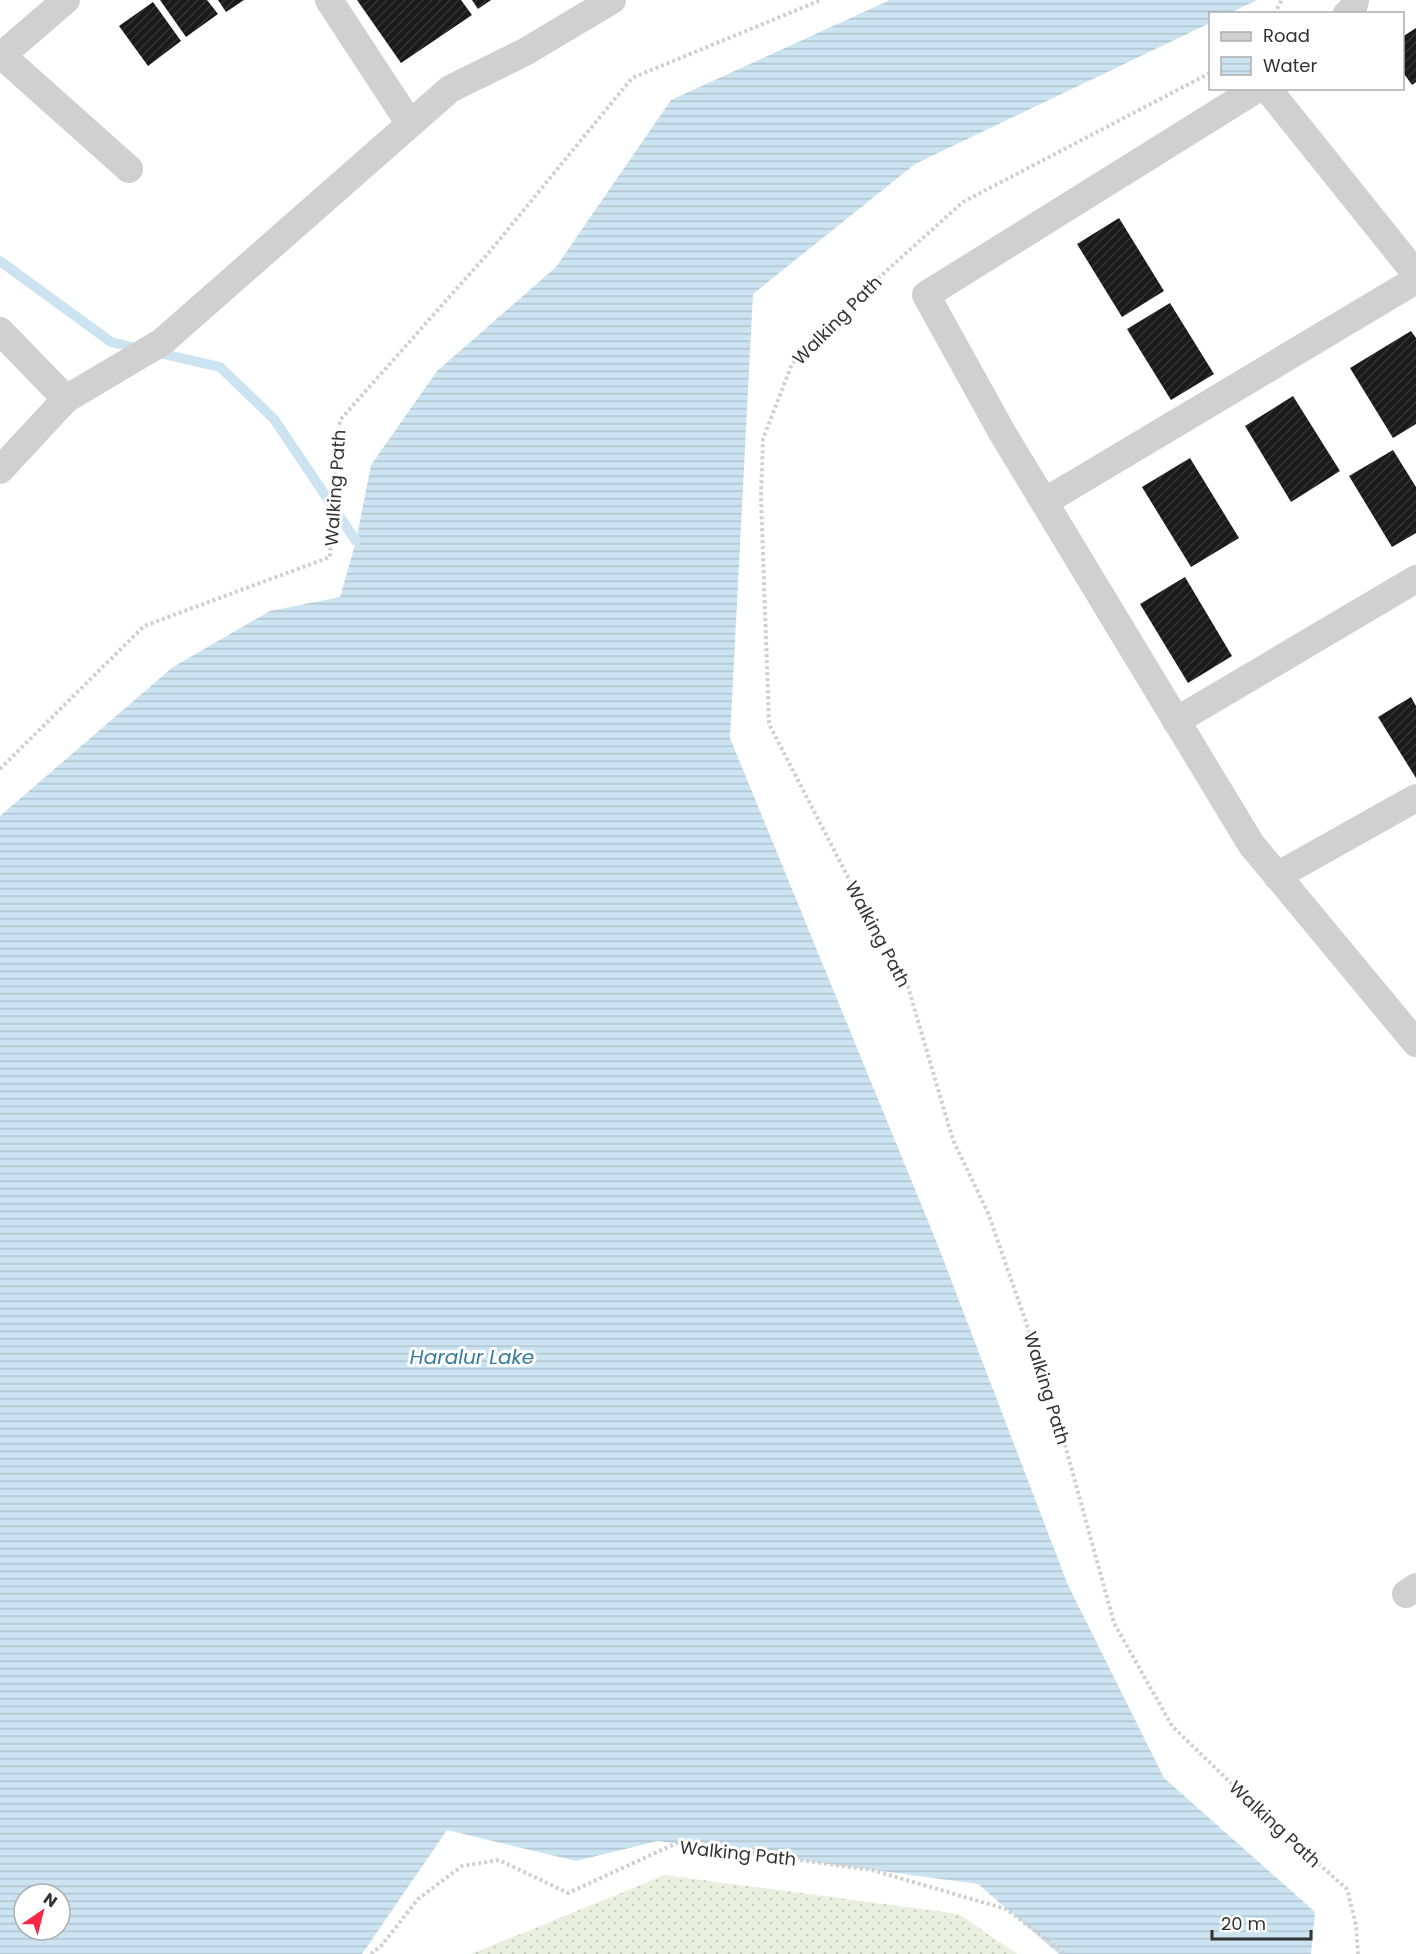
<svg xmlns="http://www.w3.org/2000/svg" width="1416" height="1954" font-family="Poppins,sans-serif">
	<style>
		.grass { fill: url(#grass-dots) }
		.water { fill: url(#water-rules); fill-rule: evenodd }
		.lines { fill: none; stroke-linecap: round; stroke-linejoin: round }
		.stream { stroke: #cce4f1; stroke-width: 10 }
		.building { fill: url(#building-hatch) }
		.path { stroke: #d0d0d0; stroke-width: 4; stroke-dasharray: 3 3; stroke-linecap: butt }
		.street { stroke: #d0d0d0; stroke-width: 28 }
		.labels { text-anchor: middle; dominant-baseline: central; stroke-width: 6; stroke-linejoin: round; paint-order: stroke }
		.street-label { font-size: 18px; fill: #333; stroke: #fff }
		.water-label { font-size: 20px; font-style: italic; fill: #377c9e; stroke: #fff }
	</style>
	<defs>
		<pattern id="grass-dots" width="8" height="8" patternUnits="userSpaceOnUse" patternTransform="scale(1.5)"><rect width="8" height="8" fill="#eaf0e0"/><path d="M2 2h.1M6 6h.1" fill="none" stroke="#c9cec1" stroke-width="1.8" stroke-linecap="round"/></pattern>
		<pattern id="water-rules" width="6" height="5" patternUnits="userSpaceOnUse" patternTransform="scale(1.5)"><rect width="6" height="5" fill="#cce4f1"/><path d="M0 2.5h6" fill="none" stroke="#b0c4cf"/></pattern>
		<pattern id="building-hatch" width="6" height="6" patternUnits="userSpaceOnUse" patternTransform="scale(1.5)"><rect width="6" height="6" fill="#1a1a1a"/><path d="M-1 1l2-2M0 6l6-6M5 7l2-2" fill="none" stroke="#333"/></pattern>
	</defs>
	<rect width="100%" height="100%" fill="#fff"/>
	<polygon class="grass" points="665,1875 959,1914 1017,1954 471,1954"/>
	<path class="water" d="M890,0H1257L1230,13L1210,14V23L915,164L753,294L730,738L937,1243L1068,1585L1164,1778L1315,1912L1311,1954H1059L978,1884L658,1841L576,1861L447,1830L362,1954H0V816L173,667L270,611L340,597L356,541L371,465L437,371L556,267L671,100ZM24,1894H60V1930H24Z"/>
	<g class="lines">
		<g class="stream">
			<polyline points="0,261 111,342 140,349"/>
			<polyline points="155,352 220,367 274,419 356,541"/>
		</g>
	</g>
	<g class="building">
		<polygon points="160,0 207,0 218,14 186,37"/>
		<polygon points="218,0 244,0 226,12"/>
		<polygon points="357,0 461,0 472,15 401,63"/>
		<polygon points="472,0 491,0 478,9"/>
		<polygon points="153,2 181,41 148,66 119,26"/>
		<polygon points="1416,28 1416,82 1412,85 1402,71 1402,37"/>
		<polygon points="1119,218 1164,291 1122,317 1077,244"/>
		<polygon points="1170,303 1214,374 1171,400 1127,329"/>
		<polygon points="1411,331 1416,338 1416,424 1393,438 1350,368"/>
		<polygon points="1293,396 1340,471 1291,502 1245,426"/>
		<polygon points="1393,450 1416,487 1416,533 1392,547 1349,476"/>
		<polygon points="1190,458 1239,538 1191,567 1142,487"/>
		<polygon points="1185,577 1232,656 1188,683 1140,604"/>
		<polygon points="1411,697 1416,706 1416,778 1378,717"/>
	</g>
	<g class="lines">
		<g class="path">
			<polyline points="1274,14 1282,0"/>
			<polyline points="1210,73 963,202 855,299 792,364 763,439 761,497 769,724 867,914 908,987 953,1140 988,1213 1051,1394 1114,1623 1172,1726 1267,1818 1347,1889 1356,1925 1358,1954"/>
			<polyline points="0,769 144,626 330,557 334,476 340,420 491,250 632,78 821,0"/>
			<polyline points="371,1954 382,1945 418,1899 462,1866 499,1860 568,1893 677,1843 872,1870 1006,1909 1066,1954"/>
		</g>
		<g class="street">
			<polyline points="329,0 410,124"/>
			<polyline points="1347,14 1353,8 1355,0"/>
			<polyline points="0,54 129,169"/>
			<polyline points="1,56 66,0"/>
			<polyline points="1258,88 926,295 1003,434 1251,844 1416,1043"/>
			<polyline points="1267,88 1416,274"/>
			<polyline points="0,331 66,399"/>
			<polyline points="0,470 66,399 162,342 450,89 525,52 612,0"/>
			<polyline points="1044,502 1416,280"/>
			<polyline points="1176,721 1416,579"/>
			<polyline points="1277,876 1416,798"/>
			<polyline points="1406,1594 1416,1587"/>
		</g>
	</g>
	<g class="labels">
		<g class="street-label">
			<text transform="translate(837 320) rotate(-45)">Walking Path</text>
			<text transform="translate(335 488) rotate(-86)">Walking Path</text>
			<text transform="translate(878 934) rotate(62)">Walking Path</text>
			<text transform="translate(1047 1388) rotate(73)">Walking Path</text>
			<text transform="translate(1275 1824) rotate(43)">Walking Path</text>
			<text transform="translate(738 1853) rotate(6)">Walking Path</text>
		</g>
		<g class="water-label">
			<text x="472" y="1357">Haralur Lake</text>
		</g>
	</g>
	<rect x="1209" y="12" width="195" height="78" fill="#ffffff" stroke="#adadad" stroke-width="1.5"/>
	<rect x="1221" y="32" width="30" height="9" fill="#d0d0d0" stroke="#adadad" stroke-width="1.5"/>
	<text x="1263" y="42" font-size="18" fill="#333333">Road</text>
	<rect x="1221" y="57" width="30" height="18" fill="url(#water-rules)" stroke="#adadad" stroke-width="1.5"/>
	<text x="1263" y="72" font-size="18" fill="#333333">Water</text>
	<g transform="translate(42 1912) rotate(35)"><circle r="28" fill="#ffffff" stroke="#adadad" stroke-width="1.5"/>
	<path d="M0-4.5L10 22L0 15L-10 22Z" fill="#f52944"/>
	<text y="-9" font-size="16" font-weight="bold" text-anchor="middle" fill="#333333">N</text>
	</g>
	<path d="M1212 1930v9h99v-9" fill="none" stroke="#333333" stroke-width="3"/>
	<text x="1221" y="1930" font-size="18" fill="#333333" stroke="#ffffff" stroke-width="4.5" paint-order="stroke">20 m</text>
</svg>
